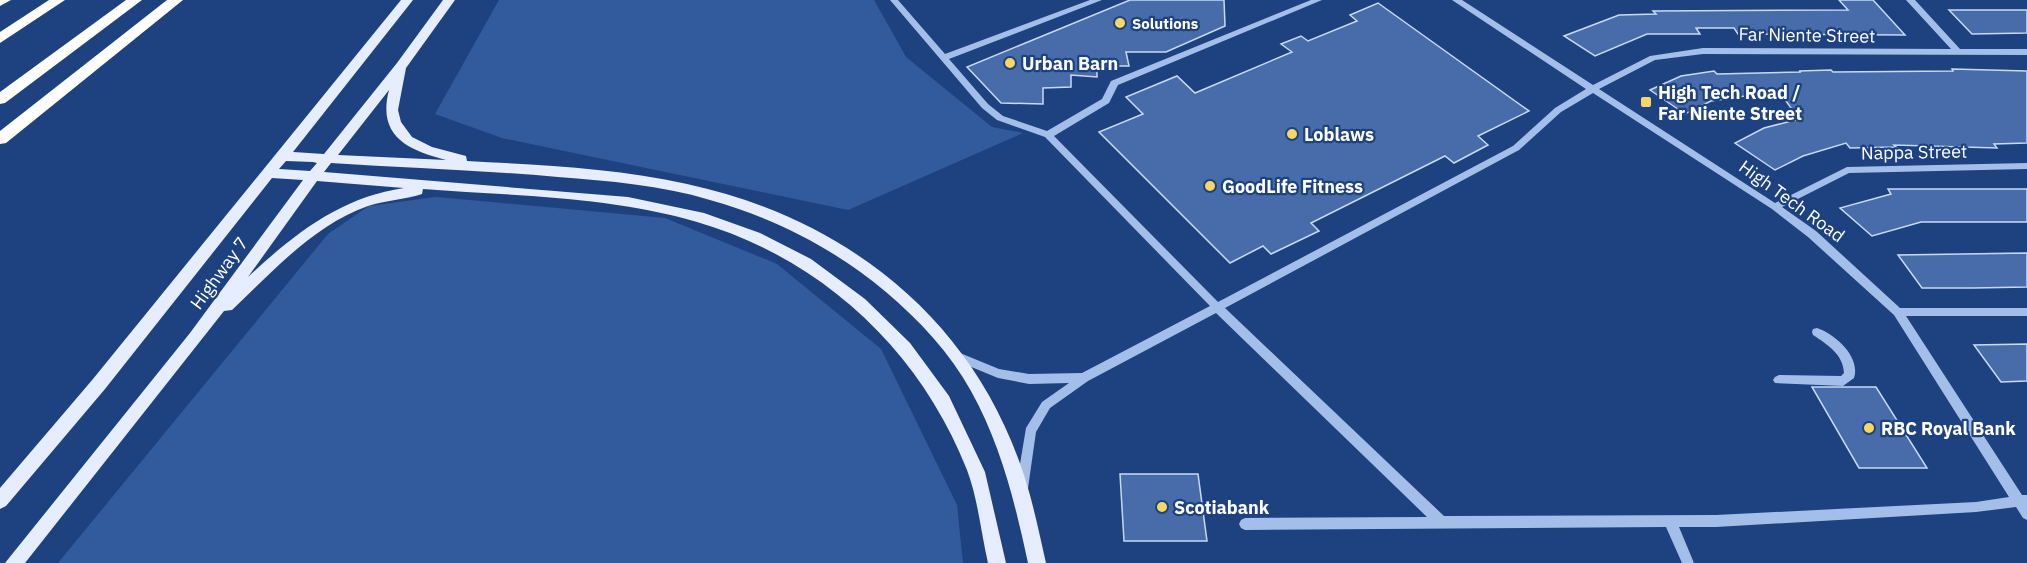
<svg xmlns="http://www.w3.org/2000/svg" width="2027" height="563" font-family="'IBM Plex Sans',sans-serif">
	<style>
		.green { fill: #325b9e }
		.building { fill: #476ca9; stroke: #c7d9f6; stroke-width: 1.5 }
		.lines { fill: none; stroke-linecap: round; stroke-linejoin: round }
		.minor { fill: #a3bee8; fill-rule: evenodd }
		.major { fill: #e5edfe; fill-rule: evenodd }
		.highway { fill: #fff; fill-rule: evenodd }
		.poi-dot { fill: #f7d662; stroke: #1e4280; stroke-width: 2 }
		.labels { text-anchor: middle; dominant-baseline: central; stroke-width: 4.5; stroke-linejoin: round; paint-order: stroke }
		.far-poi-label { font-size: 15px; font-weight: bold; fill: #fff; stroke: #1e4280; text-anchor: start }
		.street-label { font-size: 18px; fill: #fff; stroke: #1e4280 }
		.poi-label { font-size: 18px; font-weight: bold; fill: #fff; stroke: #1e4280; text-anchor: start }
	</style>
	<rect width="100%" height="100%" fill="#1e4280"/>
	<g class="green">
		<polygon points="499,0 874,0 906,57 992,127 1023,133 848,210 502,138 435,114"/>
		<polygon points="436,197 665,218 777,264 881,349 957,505 963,563 58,563 328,234 369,206"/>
	</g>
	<g class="building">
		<polygon points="1130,0 1224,0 1225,26 1166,52 1126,52 1129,66 1097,66 1097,77 1071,75 1071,87 1043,88 1043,104 1001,103 967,67"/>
		<polygon points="1839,0 1873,0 1905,35 1738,34 1734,28 1696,28 1700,34 1647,34 1595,56 1564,36 1619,15 1656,14 1653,11 1848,10"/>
		<polygon points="1378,3 1529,111 1478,136 1488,145 1454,163 1445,156 1311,223 1319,231 1271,254 1263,246 1230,263 1099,132 1143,114 1126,97 1177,76 1195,93 1292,52 1281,44 1301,36 1308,41 1357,21 1350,15"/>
		<polygon points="1949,10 2027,10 2027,33 1972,34"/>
		<polygon points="1952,69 2027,71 2027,143 1994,144 1997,148 1894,145 1896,147 1850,148 1846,143 1803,156 1775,170 1735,143 1764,128 1799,119 1781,94 1752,95 1711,101 1685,114 1650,90 1681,76 1714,71 1717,74 1801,72 1799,71 1831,70 1833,72 1953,71"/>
		<polygon points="1888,189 2027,189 2027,222 1921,222 1872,236 1840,208 1891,194"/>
		<polygon points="2027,253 2027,287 1973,288 1922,288 1898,255"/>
		<polygon points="2027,344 2027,381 2001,382 1974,345"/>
		<polygon points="1812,387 1876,387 1927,468 1859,468"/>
		<polygon points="1120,474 1198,474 1207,541 1124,541"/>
	</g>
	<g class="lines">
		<g class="minor">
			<path d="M890,0H898L945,54L1090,0H1102L949,59L988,104L1003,116L1047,131L1102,99L1111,81L1311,0H1322L1118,85L1109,103L1054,136L1218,302L1513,146L1555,108L1586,89L1452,0H1462L1593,85L1650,56L1703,48L1951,49L1906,0H1915L1960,49H2027V55L1703,54L1655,60L1599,89L1775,203L1847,167L2027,163V169L1849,173L1782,207L1816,231L1900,308H2027V316H1906L2022,495H2027V520L2023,518L2016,507L1976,512L1716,527H1679L1694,563H1682L1666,527L1245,530L1241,528L1239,524L1241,520L1245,518L1427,517L1216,313L1088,381L1050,408L1036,432L1028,488L1026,492L1022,493L1018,492L1016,488L1026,428L1042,402L1069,383L1029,384L998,378L952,359L950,356L952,353H960L999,369L1029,374L1082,373L1210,306L1045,137L997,120L982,108ZM1593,93L1772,209L1808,237L1894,315L2009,497L1976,502L1716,515L1444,516L1225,308L1519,150L1561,112Z"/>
			<path d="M1817,328C1835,334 1861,357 1854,378L1843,386L1775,383L1773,380L1775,377L1779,375L1841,376L1844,373C1843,354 1828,345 1813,335L1812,332L1813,329Z"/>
		</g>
		<path class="major" d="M401,0H413L293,152L324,154L397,63L443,0H455L406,68L398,110L401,122L412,137L432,147L466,156L467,161C540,165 615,168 687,184C839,217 964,311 1018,458C1031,492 1038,528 1046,563H1028C1015,503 1001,445 971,391C950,353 919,320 886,292C835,249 774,218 710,200C661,185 609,181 558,177C482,170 407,168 331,163L324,172L628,197L704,213L760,233L811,259L865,299L910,343L949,396L985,472L1006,563H988C981,533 978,499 967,470C920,350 821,258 697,222C609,196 514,196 423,189L422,194C404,200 386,200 368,206C314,225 272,272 232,310L224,311L25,563H5L190,333L303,180L272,178L105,389L6,506L0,509V488L93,379ZM389,90C377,136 407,150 446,160L338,155ZM286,161L313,162L317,163L310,171L279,169ZM317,181L404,188C341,197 294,234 248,277Z"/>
		<g class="highway">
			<polygon points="0,0 11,0 0,6"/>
			<polygon points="49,0 65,0 0,43 0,32"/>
			<polygon points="126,0 142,0 5,103 0,104 0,92"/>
			<polygon points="167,0 183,0 6,143 0,144 0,131"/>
		</g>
	</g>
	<g class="poi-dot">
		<circle cx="1120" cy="23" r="6"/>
		<circle cx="1010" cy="63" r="6"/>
		<rect x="1640" y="96" width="12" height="12" rx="3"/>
		<circle cx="1292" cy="134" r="6"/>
		<circle cx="1210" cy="186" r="6"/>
		<circle cx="1869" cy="428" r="6"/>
		<circle cx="1162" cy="507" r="6"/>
	</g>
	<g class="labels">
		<g class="far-poi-label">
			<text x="1132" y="23">Solutions</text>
		</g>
		<g class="street-label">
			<text transform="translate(1807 35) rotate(1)">Far Niente Street</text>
			<text transform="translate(1914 152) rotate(-1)">Nappa Street</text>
			<text transform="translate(1792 201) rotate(36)">High Tech Road</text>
			<text transform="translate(219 273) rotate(-54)">Highway 7</text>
		</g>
		<g class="poi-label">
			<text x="1022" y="63">Urban Barn</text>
			<text x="1658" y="92">High Tech Road /<tspan x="1658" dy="21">Far Niente Street</tspan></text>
			<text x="1304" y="134">Loblaws</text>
			<text x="1222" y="186">GoodLife Fitness</text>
			<text x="1881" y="428">RBC Royal Bank</text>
			<text x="1174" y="507">Scotiabank</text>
		</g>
	</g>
</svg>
